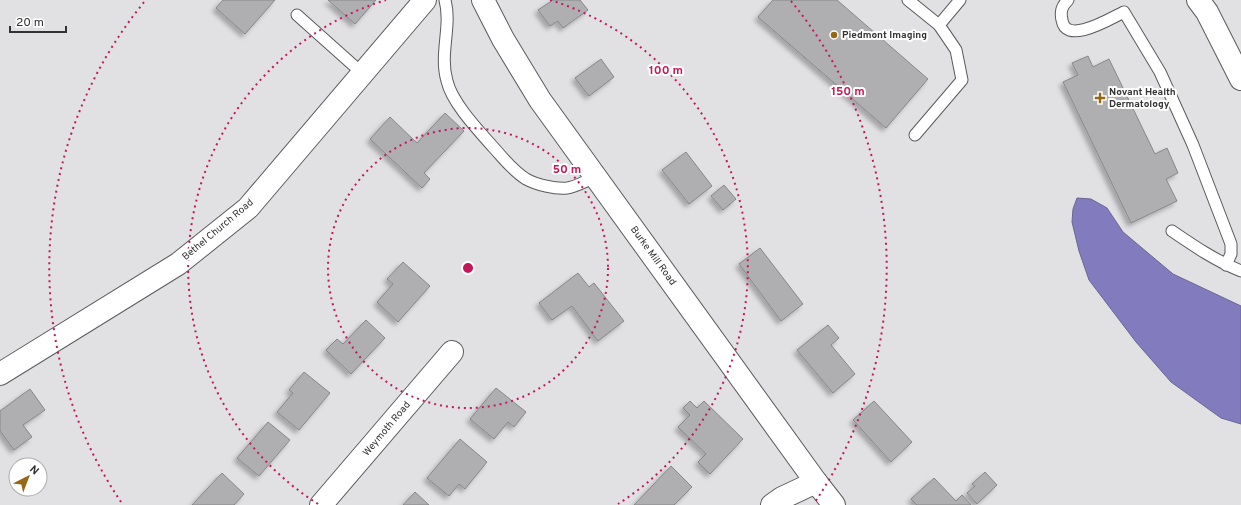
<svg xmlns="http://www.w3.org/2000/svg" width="1241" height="505" font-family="Overpass,sans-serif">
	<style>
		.water { fill: #827cbe; stroke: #6a6694 }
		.building { fill: #afafb2; stroke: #87878a; filter: url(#shadow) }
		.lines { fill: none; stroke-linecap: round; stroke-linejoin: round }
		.service-casing { stroke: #5b5b5d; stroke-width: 13 }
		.minor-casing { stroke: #5b5b5d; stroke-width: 24 }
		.tertiary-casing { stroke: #5b5b5d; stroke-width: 24 }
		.service { stroke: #fff; stroke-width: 11 }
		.minor { stroke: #fff; stroke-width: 22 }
		.tertiary { stroke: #fff; stroke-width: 22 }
		.ring { fill: none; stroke: #c2185b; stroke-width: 2; stroke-dasharray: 2 4 }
		.poi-dot { fill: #956815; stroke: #fff; stroke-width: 1.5 }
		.labels { text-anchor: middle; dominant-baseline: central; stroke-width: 4; stroke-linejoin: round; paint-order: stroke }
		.poi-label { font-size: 10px; font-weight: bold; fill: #323233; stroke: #fff; text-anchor: start }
		.street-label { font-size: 10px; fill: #323233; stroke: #fff }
		.centre { fill: #c2185b; stroke: #fff; stroke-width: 2 }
		.ring-label { font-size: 12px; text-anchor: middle; font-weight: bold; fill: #c2185b; stroke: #fff; stroke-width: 4; stroke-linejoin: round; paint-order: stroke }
	</style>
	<defs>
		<filter id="shadow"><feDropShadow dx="-3.5" dy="3.5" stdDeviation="2" flood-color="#0004"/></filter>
	</defs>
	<rect width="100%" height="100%" fill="#e1e1e4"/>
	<polygon class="water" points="1077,198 1091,199 1107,208 1123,232 1173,274 1241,306 1241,424 1221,418 1171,382 1136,342 1089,280 1079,251 1072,222 1073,209"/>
	<g class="building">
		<polygon points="223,0 275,0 245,34 216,8"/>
		<polygon points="328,0 376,0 355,24"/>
		<polygon points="553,0 580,0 588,10 563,28 558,21 550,26 538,10"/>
		<polygon points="773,0 837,0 928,79 886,128 758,17"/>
		<polygon points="1088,56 1093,67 1109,59 1155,154 1167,148 1178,173 1166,179 1177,201 1131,223 1063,82 1078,75 1072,63"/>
		<polygon points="601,59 614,77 589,96 575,78"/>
		<polygon points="445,113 464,131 424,173 430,179 422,188 370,139 390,117 417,143"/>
		<polygon points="686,152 712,186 689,204 662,170"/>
		<polygon points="724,185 736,199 723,210 711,196"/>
		<polygon points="760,248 803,304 781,321 739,264"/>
		<polygon points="403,262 430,286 398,322 377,302 393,284 387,279"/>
		<polygon points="578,273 589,287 594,283 624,321 598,341 572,306 552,320 539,303"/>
		<polygon points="366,320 385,338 351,374 326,350 337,339 343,344"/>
		<polygon points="828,325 839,338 831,345 855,374 833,393 797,350"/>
		<polygon points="304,372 330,393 299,430 277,412 293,393 289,390"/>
		<polygon points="496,388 526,412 514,427 508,422 494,439 470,419"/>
		<polygon points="30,389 45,410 23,425 32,437 14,450 0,431 0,411"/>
		<polygon points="690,401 697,408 704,401 743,439 710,474 698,462 706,454 678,427 690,415 683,408"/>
		<polygon points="874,401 912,442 891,462 853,420"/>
		<polygon points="268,422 290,440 259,476 237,458"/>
		<polygon points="460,439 487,462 465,489 459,484 449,496 427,478"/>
		<polygon points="671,466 692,487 674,505 634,505"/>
		<polygon points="985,472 997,485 977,504 967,493 975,486 972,484"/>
		<polygon points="222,473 244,494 234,505 192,505"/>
		<polygon points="934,478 956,501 962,495 971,505 917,505 911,499"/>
		<polygon points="415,492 429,505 403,505"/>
	</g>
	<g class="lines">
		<g class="service-casing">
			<g id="service">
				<path d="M445,0C452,26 439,54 447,81C452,103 479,131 494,148C504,159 513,171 526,179C537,185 555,189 567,188C576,187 587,180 596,177"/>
				<polyline points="908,0 939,25"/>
				<path d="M1068,0C1062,6 1060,11 1062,20C1066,46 1111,18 1124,12L1160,72L1193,145L1231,244V254L1226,265"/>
				<polyline points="297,15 362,73"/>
				<polyline points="915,135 962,80 956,50 939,25 960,0"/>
				<path d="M1172,231C1194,246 1216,261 1241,271"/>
			</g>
		</g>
		<g class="minor-casing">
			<g id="minor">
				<polyline points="1198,0 1207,12 1241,79"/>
				<polyline points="0,374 178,264 248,208 425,0"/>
				<polyline points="321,505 452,352"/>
				<polyline points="772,505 782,498 816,482"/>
			</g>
		</g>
		<g class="tertiary-casing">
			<polyline id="tertiary" points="483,0 503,39 540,100 816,482 834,505"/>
		</g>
		<use href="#service" class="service"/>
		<use href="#minor" class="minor"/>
		<use href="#tertiary" class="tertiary"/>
	</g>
	<g class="ring">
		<circle cx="468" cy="268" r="140"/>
		<path d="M318 504A280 280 0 0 1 386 0M550 0A280 280 0 0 1 618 504"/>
		<path d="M121 502A419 419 0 0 1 145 1M791 1A419 419 0 0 1 815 502"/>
	</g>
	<g class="poi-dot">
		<circle cx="834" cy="35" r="4"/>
		<path d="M1098 92h4v4h4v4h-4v4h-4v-4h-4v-4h4z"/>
	</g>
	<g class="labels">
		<g class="poi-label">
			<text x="842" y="35">Piedmont Imaging</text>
			<text x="1109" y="92">Novant Health<tspan x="1109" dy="12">Dermatology</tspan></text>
		</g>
		<g class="street-label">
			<text transform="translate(218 230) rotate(-40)">Bethel Church Road</text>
			<text transform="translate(653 256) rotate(54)">Burke Mill Road</text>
			<text transform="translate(387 429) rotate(-50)">Weymoth Road</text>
		</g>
	</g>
	<circle cx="468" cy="268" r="6" class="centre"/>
	<g class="ring-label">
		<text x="666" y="74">100 m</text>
		<text x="848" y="95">150 m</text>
		<text x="567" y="173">50 m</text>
	</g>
	<g transform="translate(28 477) rotate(42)"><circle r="19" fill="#ffffff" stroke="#adadad"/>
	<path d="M0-3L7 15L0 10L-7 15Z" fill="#956815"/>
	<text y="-6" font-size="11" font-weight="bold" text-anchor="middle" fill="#323233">N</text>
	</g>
	<path d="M10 26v6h56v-6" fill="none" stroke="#323233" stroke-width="2"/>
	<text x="16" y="26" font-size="12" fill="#323233" stroke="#ffffff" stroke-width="3" paint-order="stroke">20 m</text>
</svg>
